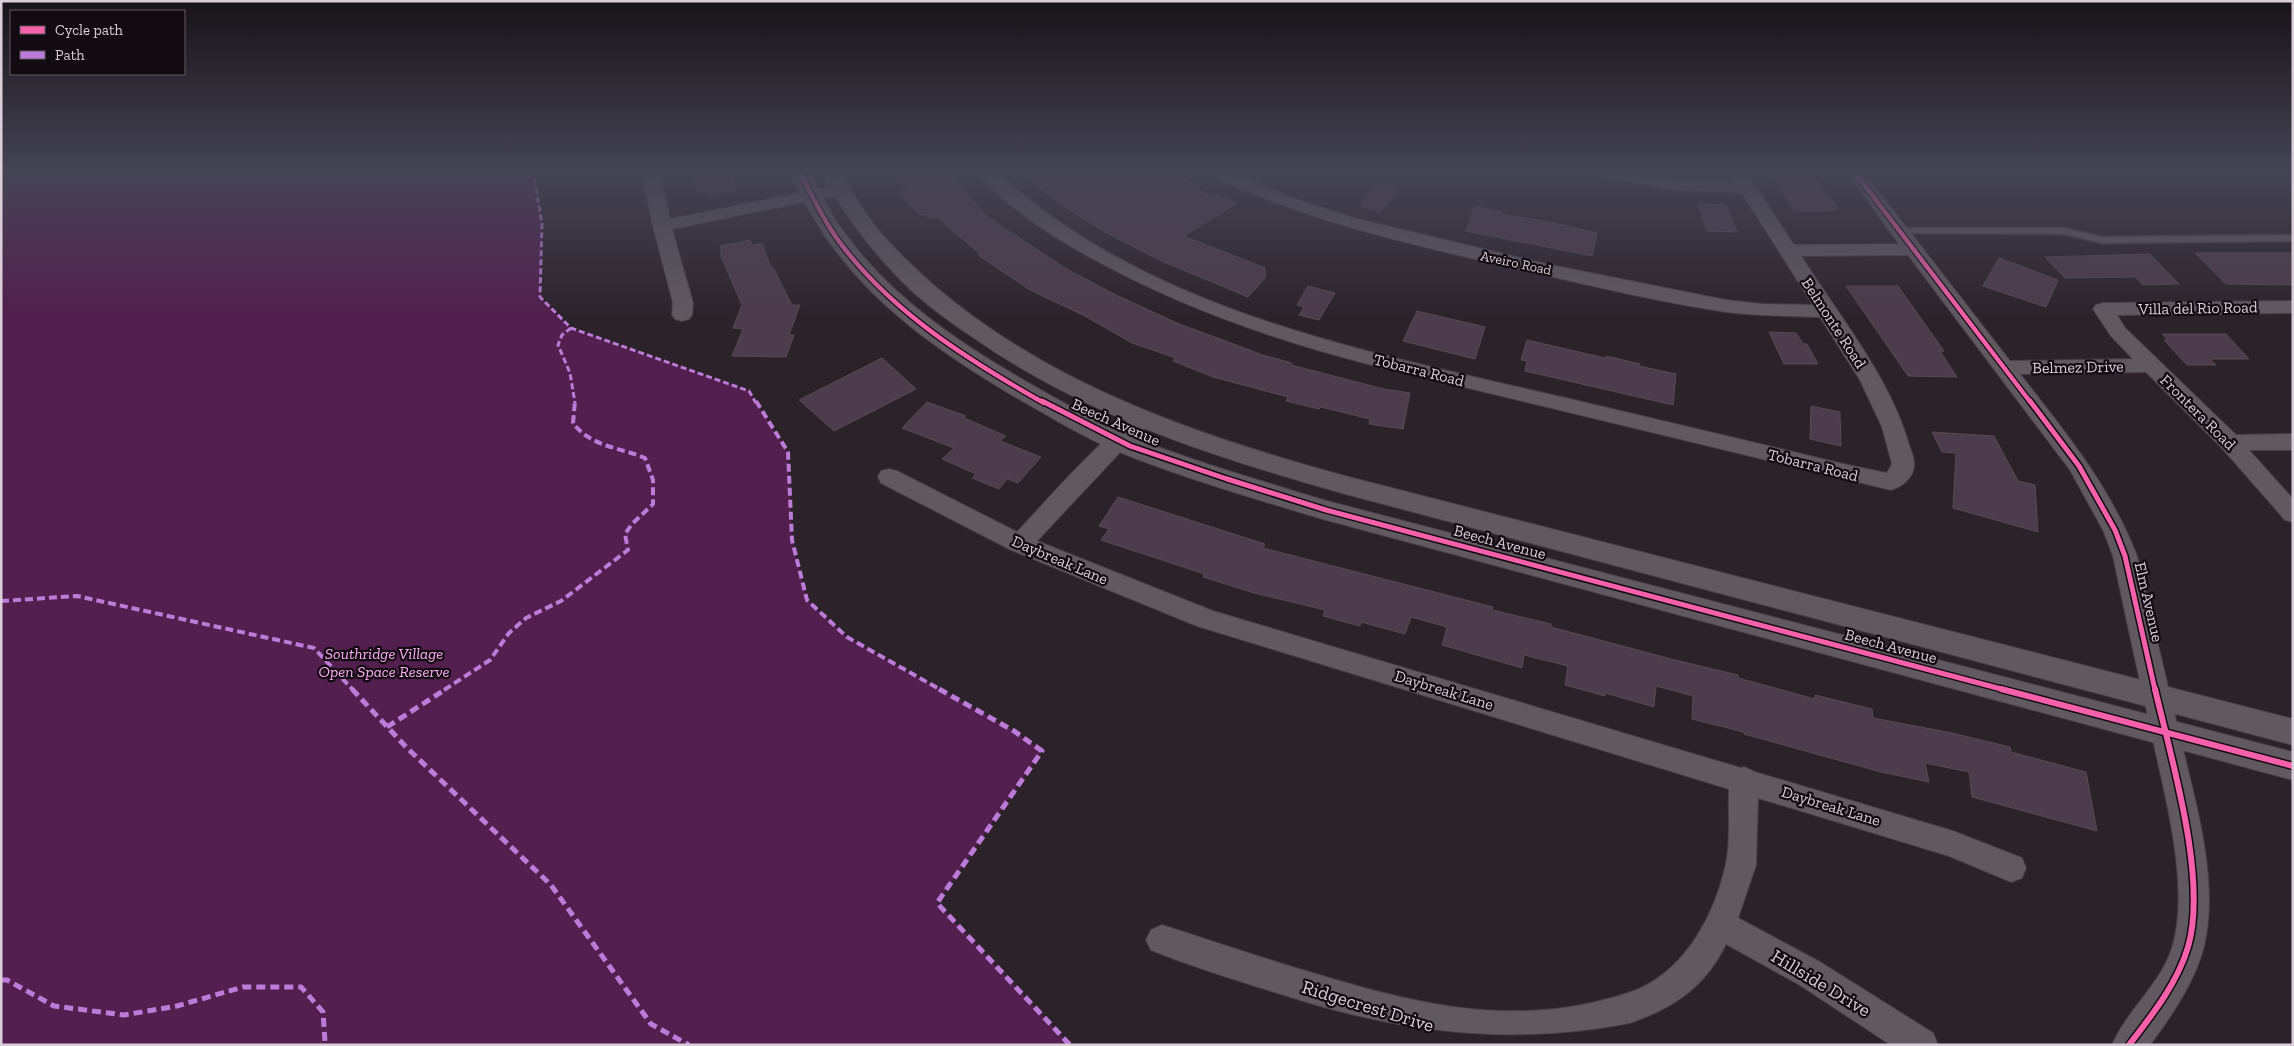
<svg xmlns="http://www.w3.org/2000/svg" width="2294" height="1046" font-family="'Zilla Slab',serif">
	<style>
		.green { fill: #521f4e }
		.building { fill: #4d3c4b; stroke: #554c53 }
		.lines { fill: none; stroke-linecap: round; stroke-linejoin: round }
		.service-casing { stroke: #473f45; stroke-width: 3 }
		.minor-casing { stroke: #473f45; stroke-width: 2 }
		.tertiary-casing { stroke: #473f45; stroke-width: 2 }
		.service { fill: #615960; fill-rule: evenodd }
		.minor { fill: #615960; fill-rule: evenodd }
		.tertiary { fill: #615960; fill-rule: evenodd }
		.quiet-far2 { stroke: #bd7bd9; stroke-width: 3; stroke-dasharray: 6 3; stroke-linecap: butt }
		.quiet-far1 { stroke: #bd7bd9; stroke-width: 4; stroke-dasharray: 8 4; stroke-linecap: butt }
		.quiet { stroke: #bd7bd9; stroke-width: 5; stroke-dasharray: 9 5; stroke-linecap: butt }
		.cycleway-far2-casing { stroke: #130b12; stroke-width: 7 }
		.cycleway-far1-casing { stroke: #130b12; stroke-width: 8 }
		.cycleway-casing { stroke: #130b12; stroke-width: 9 }
		.cycleway-far2 { stroke: #f560ab; stroke-width: 4.5 }
		.cycleway-far1 { stroke: #f560ab; stroke-width: 5 }
		.cycleway { stroke: #f560ab; stroke-width: 6 }
		.labels { text-anchor: middle; dominant-baseline: central; stroke-width: 4.5; stroke-linejoin: round; paint-order: stroke }
		.far-street-label { font-size: 14px; fill: #dacfd8; stroke: #130b12 }
		.street-label { font-size: 16px; fill: #dacfd8; stroke: #130b12 }
		.park-label { font-size: 16px; font-style: italic; fill: #fcaff3; stroke: #130b12 }
		.near-street-label { font-size: 19px; fill: #dacfd8; stroke: #130b12 }
	</style>
	<rect width="100%" height="100%" fill="#2c222a"/>
	<polygon class="green" points="1,170 533,170 542,224 540,297 571,328 749,391 788,452 792,540 807,600 847,637 1014,731 1042,751 937,903 1070,1045 1,1045"/>
	<g class="building">
		<polygon points="693,170 731,170 736,190 707,195 706,191 697,192"/>
		<polygon points="893,170 944,170 951,181 954,180 988,217 1065,268 1114,294 1177,323 1263,355 1292,363 1291,365 1384,389 1410,393 1403,429 1369,424 1370,419 1321,407 1319,409 1286,401 1288,397 1213,377 1173,361 1176,358 1132,343 1083,315 1030,290 978,255 980,254 937,217 930,219 925,214 919,215 900,193 907,191"/>
		<polygon points="1022,170 1173,170 1211,197 1217,194 1237,203 1184,236 1265,268 1265,278 1248,297 1159,260 1105,232 1060,204 1038,187"/>
		<polygon points="1769,170 1810,170 1839,210 1795,211"/>
		<polygon points="1375,183 1398,189 1380,212 1360,206"/>
		<polygon points="1698,204 1726,205 1737,232 1707,231"/>
		<polygon points="1475,206 1503,212 1502,214 1545,221 1597,233 1592,256 1466,231"/>
		<polygon points="750,240 752,245 762,243 771,268 773,267 792,305 800,305 789,335 794,335 786,357 732,356 743,329 733,328 742,305 720,254 722,254 720,246"/>
		<polygon points="2195,253 2293,253 2293,285 2226,284"/>
		<polygon points="2150,254 2179,284 2143,285 2136,277 2065,278 2045,257"/>
		<polygon points="1999,258 2058,280 2046,307 1983,286"/>
		<polygon points="1308,286 1335,293 1319,320 1299,315 1304,307 1297,305"/>
		<polygon points="1846,286 1898,286 1944,351 1940,351 1957,377 1908,376"/>
		<polygon points="1417,311 1485,327 1475,359 1403,341"/>
		<polygon points="1769,332 1796,333 1803,344 1807,344 1818,364 1784,364"/>
		<polygon points="2162,334 2226,334 2249,359 2210,359 2216,365 2187,365 2164,340 2168,340"/>
		<polygon points="1527,340 1605,358 1606,356 1640,364 1639,366 1676,374 1673,405 1525,371 1527,361 1521,360"/>
		<polygon points="882,358 916,389 834,431 799,400"/>
		<polygon points="927,402 966,416 964,418 1006,436 1000,441 1041,457 1018,483 1007,479 999,489 972,478 976,474 942,459 954,448 902,428"/>
		<polygon points="1811,406 1840,412 1841,446 1810,439"/>
		<polygon points="1932,432 1994,436 2018,481 2035,485 2038,532 1953,508 1956,453 1942,452"/>
		<polygon points="1118,497 1265,544 1263,548 1493,607 1492,610 1551,624 1551,627 1675,660 1738,675 1738,678 1815,699 1815,695 1872,709 1873,718 1952,733 2010,747 2011,752 2086,772 2097,831 1972,797 1969,772 1925,763 1929,782 1881,772 1744,734 1744,732 1692,719 1693,696 1656,686 1654,707 1605,693 1605,696 1565,685 1568,666 1524,655 1522,668 1442,645 1447,627 1411,617 1405,634 1361,622 1360,626 1323,616 1325,610 1254,593 1203,577 1204,574 1101,540 1109,529 1099,526"/>
	</g>
	<g class="lines">
		<g class="service-casing">
			<polygon id="service" points="1900,228 2064,228 2102,237 2293,235 2293,241 2102,243 2064,234 1897,233 1897,229"/>
		</g>
		<g class="minor-casing">
			<g id="minor">
				<polygon points="641,170 659,170 670,219 839,185 845,186 848,190 845,194 839,195 672,229 693,303 692,315 689,319 682,321 675,319 672,315 673,303 653,226"/>
				<path d="M976,170H995C1149,315 1376,353 1574,400C1635,414 1696,429 1756,443C1799,453 1843,465 1887,473L1892,464L1882,427L1860,380L1820,317C1789,316 1758,316 1726,312C1659,302 1593,286 1527,271C1418,246 1310,223 1210,174L1208,170H1231L1287,196L1354,218L1546,264L1726,300L1763,304L1813,305L1742,193L1673,190L1594,175L1588,174L1586,170H1624L1673,180L1735,182L1728,170H1745L1794,245L1899,244L1845,170H1862L2010,361L2133,359L2111,336L2093,309L2096,305L2103,303L2293,301V313L2117,315L2125,328L2236,435L2293,434V450H2249L2293,499V522L2285,520L2222,448L2146,372L2020,374C2066,433 2110,486 2137,556C2151,615 2165,674 2179,733C2194,797 2220,880 2204,946C2195,982 2172,1015 2150,1045H2112C2127,1010 2160,985 2172,948C2191,886 2164,793 2151,731C2138,672 2125,614 2113,556L2103,530L2070,470L1908,255L1801,256C1838,314 1891,379 1909,445C1911,450 1914,457 1914,463C1915,477 1902,487 1891,490L1364,363C1256,335 1152,296 1057,238C1032,222 993,195 976,170Z"/>
				<path d="M1143,413L1151,415L1154,420L1126,446L1037,541L1213,611L1741,768L1744,767L1755,772L1953,831L2022,858L2026,868L2022,878L2011,882L1949,856L1758,798L1756,865L1738,918L1820,962L1933,1033L1938,1045H1891L1798,984L1726,944C1705,987 1675,1007 1630,1023C1512,1046 1402,1033 1287,996C1242,982 1195,968 1151,950L1146,940L1151,930L1162,925C1212,941 1262,958 1313,973C1404,1001 1496,1024 1591,1003C1608,999 1625,995 1641,988C1687,966 1714,915 1725,868C1731,843 1728,814 1729,789L1197,626L1011,550L881,483L878,477L881,471L889,469L897,471L1017,532C1041,507 1116,420 1143,413Z"/>
			</g>
		</g>
		<g class="tertiary-casing">
			<g id="tertiary">
				<path d="M789,170H809C820,193 831,216 847,236C896,303 970,350 1041,390C1071,407 1101,424 1132,437C1195,462 1262,481 1327,501L2293,752V780L1326,520C1255,499 1183,478 1114,450C1083,437 1054,419 1024,402C952,360 879,312 830,243C813,220 801,196 789,170Z"/>
				<path d="M819,170H839C849,186 859,203 870,219C888,244 912,266 936,287C1053,387 1202,437 1349,477L2293,719V745L1349,495C1216,458 1085,416 971,336C944,318 917,298 895,274C864,242 842,209 819,170Z"/>
			</g>
		</g>
		<use href="#service" class="service"/>
		<use href="#minor" class="minor"/>
		<use href="#tertiary" class="tertiary"/>
		<g class="quiet-far2">
			<polyline points="533,170 542,224 540,297 571,328 749,391 756,403"/>
			<polyline points="571,328 562,335 558,345 570,373 575,403"/>
		</g>
		<g class="quiet-far1">
			<polyline points="756,401 788,452 792,540 807,600 847,637 941,690"/>
			<polyline points="1,601 77,596 314,648 353,690"/>
			<path d="M444,690L490,660L509,633L526,618L561,601L628,550L625,534L632,524L653,504V480L645,458C619,447 591,447 573,423L575,401"/>
		</g>
		<g class="quiet">
			<polyline points="352,689 406,747 551,885 651,1024 689,1045"/>
			<polyline points="939,689 1014,731 1042,751 937,903 1070,1045"/>
			<polyline points="387,727 446,689"/>
			<polyline points="1,980 7,980 54,1006 124,1015 177,1006 243,987 301,987 323,1012 325,1042 322,1045"/>
		</g>
		<g class="cycleway-far2-casing">
			<g id="cycleway-far2">
				<path d="M799,170C811,194 822,218 838,240C891,312 968,360 1044,403"/>
				<polyline points="1853,170 2031,403"/>
			</g>
		</g>
		<g class="cycleway-far1-casing">
			<g id="cycleway-far1">
				<polyline points="1042,401 1130,446 1227,479 1326,510 2005,690"/>
				<polyline points="2030,401 2079,466 2115,530 2125,556 2155,690"/>
			</g>
		</g>
		<g class="cycleway-casing">
			<g id="cycleway">
				<polyline points="2001,689 2293,766"/>
				<path d="M2129,1045C2152,1015 2177,984 2188,947C2208,879 2171,758 2155,689"/>
			</g>
		</g>
		<use href="#cycleway-far2" class="cycleway-far2"/>
		<use href="#cycleway-far1" class="cycleway-far1"/>
		<use href="#cycleway" class="cycleway"/>
	</g>
	<linearGradient id="sky" x2="0" y2="1"><stop stop-color="#181317"/><stop offset="0.54" stop-color="#454455"/><stop offset="1" stop-color="#454455" stop-opacity="0"/></linearGradient>
	<rect width="2294" height="317" fill="url(#sky)"/>
	<g class="labels">
		<g class="far-street-label">
			<text transform="translate(1516 263) rotate(12)">Aveiro Road</text>
		</g>
		<g class="street-label">
			<text transform="translate(2198 308) rotate(-1)">Villa del Rio Road</text>
			<text transform="translate(1834 323) rotate(57)">Belmonte Road</text>
			<text transform="translate(2078 367) rotate(-1)">Belmez Drive</text>
			<text transform="translate(1419 370) rotate(14)">Tobarra Road</text>
			<text transform="translate(2198 412) rotate(45)">Frontera Road</text>
			<text transform="translate(1116 422) rotate(24)">Beech Avenue</text>
			<text transform="translate(1813 465) rotate(14)">Tobarra Road</text>
			<text transform="translate(1500 542) rotate(15)">Beech Avenue</text>
			<text transform="translate(1060 560) rotate(23)">Daybreak Lane</text>
			<text transform="translate(2149 602) rotate(77)">Elm Avenue</text>
			<text transform="translate(1891 646) rotate(15)">Beech Avenue</text>
			<text transform="translate(1444 690) rotate(17)">Daybreak Lane</text>
			<text transform="translate(1831 806) rotate(17)">Daybreak Lane</text>
		</g>
		<g class="park-label">
			<text x="384" y="653">Southridge Village<tspan x="384" dy="18">Open Space Reserve</tspan></text>
		</g>
		<g class="near-street-label">
			<text transform="translate(1821 983) rotate(31)">Hillside Drive</text>
			<text transform="translate(1368 1006) rotate(17)">Ridgecrest Drive</text>
		</g>
	</g>
	<rect width="2294" height="1046" fill="none" stroke="#dacfd8" stroke-width="5"/>
	<rect x="10" y="10" width="175" height="65" fill="#130b12" stroke="#635961"/>
	<rect x="20" y="26" width="25" height="8" fill="#f560ab" stroke="#635961"/>
	<text x="55" y="35" font-size="15" fill="#dacfd8">Cycle path</text>
	<rect x="20" y="51" width="25" height="8" fill="#bd7bd9" stroke="#635961"/>
	<text x="55" y="60" font-size="15" fill="#dacfd8">Path</text>
</svg>
